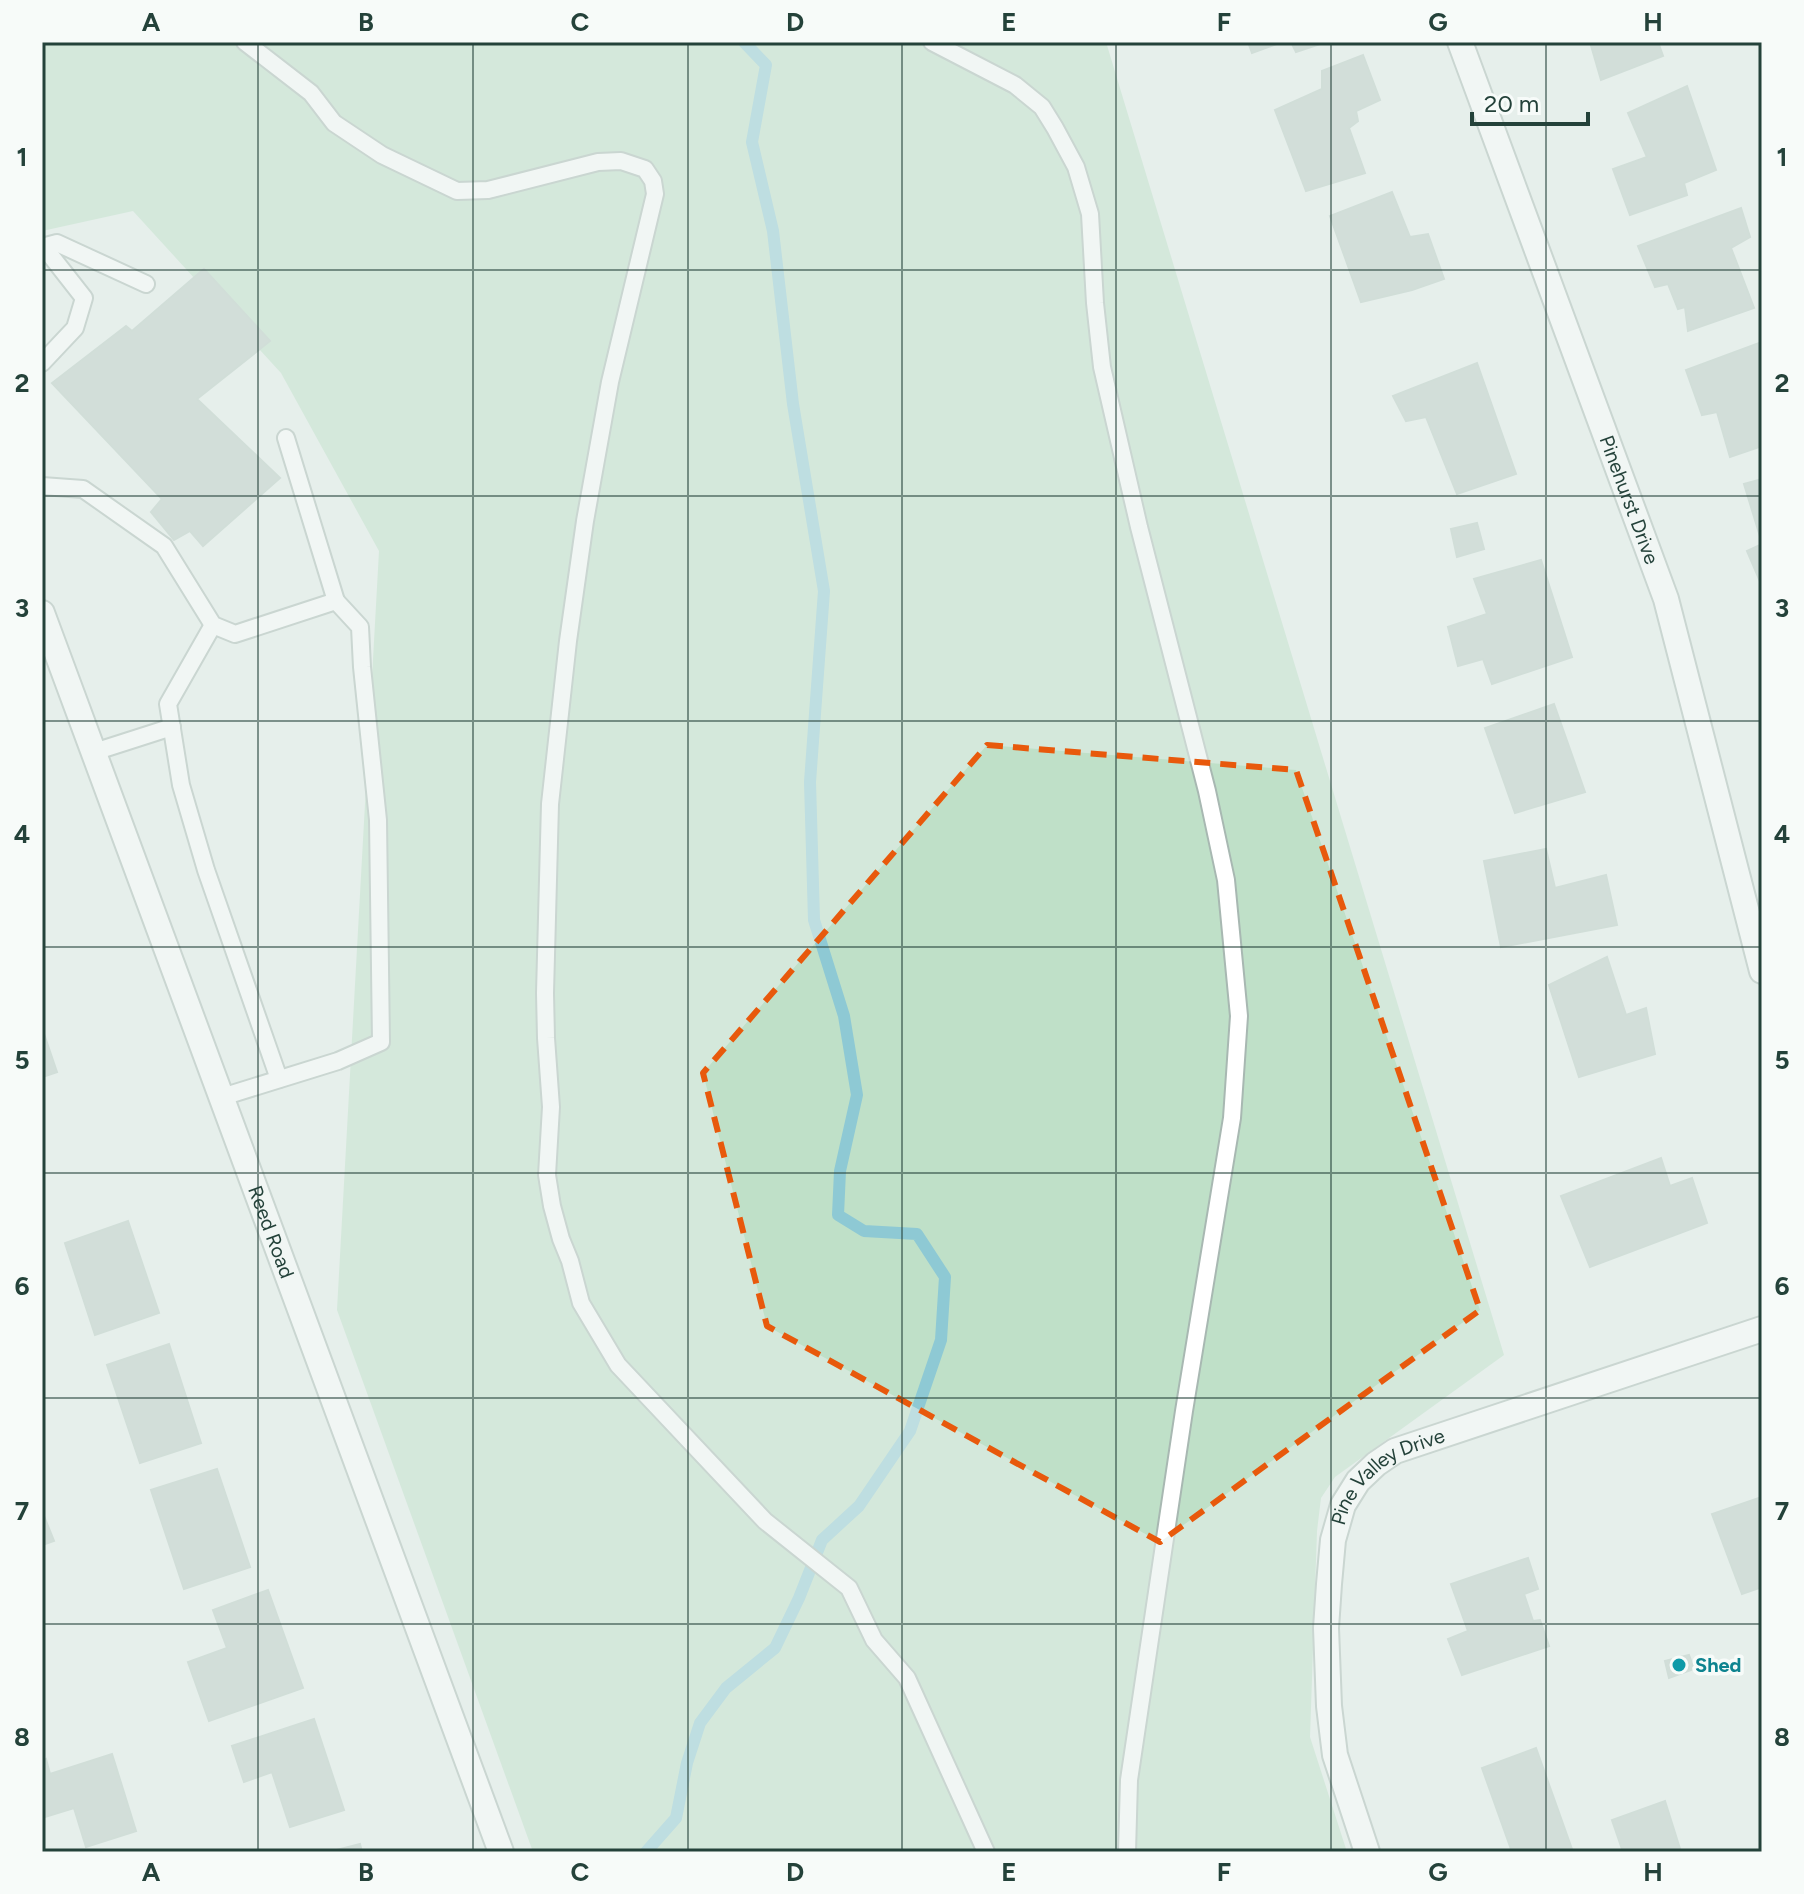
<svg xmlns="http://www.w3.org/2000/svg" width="1804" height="1894" font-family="Figtree,sans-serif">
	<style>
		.green { fill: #bfe0c8 }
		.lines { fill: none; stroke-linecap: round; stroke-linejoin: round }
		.stream { stroke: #8ec9d4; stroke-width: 12 }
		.building { fill: #bbcac4; stroke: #b8c9c2; stroke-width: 2 }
		.service-casing { stroke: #a8b8b2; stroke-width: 20 }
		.minor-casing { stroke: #a8b8b2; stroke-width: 28 }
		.service { stroke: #fff; stroke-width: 16 }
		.minor { stroke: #fff; stroke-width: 24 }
		.marked { fill: none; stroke: #e8590c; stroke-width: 6; stroke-dasharray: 16 10; stroke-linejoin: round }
		.grid { fill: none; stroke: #24423a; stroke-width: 2; stroke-opacity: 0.55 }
		.culture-dot { fill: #0f9aa8; stroke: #f7fbf9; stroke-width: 3 }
		.labels { text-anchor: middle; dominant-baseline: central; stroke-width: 7; stroke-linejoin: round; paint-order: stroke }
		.street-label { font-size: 20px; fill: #24423a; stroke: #f7fbf9 }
		.culture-label { font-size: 20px; font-weight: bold; fill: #0d838f; stroke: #f7fbf9; text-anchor: start }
		.neatline { fill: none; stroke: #24423a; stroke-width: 3 }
		.grid-label { font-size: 26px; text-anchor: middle; font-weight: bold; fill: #24423a }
	</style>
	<rect width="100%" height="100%" fill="#e6efeb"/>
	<polygon class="green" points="42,42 1106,42 1504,1355 1335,1477 1321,1498 1317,1531 1310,1737 1347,1852 533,1852 337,1310 379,551 281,373 133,211 42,231"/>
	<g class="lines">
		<polyline class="stream" points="646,1852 676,1818 687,1763 700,1723 726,1688 775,1648 799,1598 822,1540 859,1506 910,1431 941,1340 945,1277 917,1234 864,1231 838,1215 840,1171 857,1095 844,1016 814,920 810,782 824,591 793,404 773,231 752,142 766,65 744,42"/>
	</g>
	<g class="building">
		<polygon points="1248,42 1282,42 1252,53"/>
		<polygon points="1291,42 1326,42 1296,52"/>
		<polygon points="1590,42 1658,42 1663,56 1601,80"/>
		<polygon points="1363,55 1380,100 1356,111 1358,121 1349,128 1365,173 1306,191 1275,110 1322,89 1322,71"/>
		<polygon points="1687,86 1716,170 1684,183 1687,195 1630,215 1613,169 1647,157 1628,113"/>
		<polygon points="1392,192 1410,237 1428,234 1444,279 1412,290 1361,302 1330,216"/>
		<polygon points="1741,208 1750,237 1731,248 1754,308 1688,331 1685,307 1678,309 1668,284 1655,287 1638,246"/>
		<polygon points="204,269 270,341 197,399 280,478 203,546 190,531 174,540 151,512 162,499 52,383 126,326 132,331"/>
		<polygon points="1762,342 1762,446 1730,457 1717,412 1702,415 1686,370"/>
		<polygon points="1477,363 1516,474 1457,494 1426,417 1406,421 1393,396"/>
		<polygon points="1762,479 1762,543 1744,484"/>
		<polygon points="1477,523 1484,549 1457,557 1451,529"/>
		<polygon points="1762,544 1762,586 1747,551"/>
		<polygon points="1541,560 1572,657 1492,684 1483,659 1458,666 1448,627 1487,614 1474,579"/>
		<polygon points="1554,704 1585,792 1515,813 1485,728"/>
		<polygon points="1546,849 1555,888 1606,875 1617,925 1501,947 1484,861"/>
		<polygon points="1607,957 1626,1015 1646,1008 1655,1054 1579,1077 1549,985"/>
		<polygon points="42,1028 57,1072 42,1077"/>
		<polygon points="1661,1158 1670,1186 1692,1178 1707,1223 1590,1267 1561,1196"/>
		<polygon points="128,1221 159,1313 95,1335 65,1243"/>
		<polygon points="169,1344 201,1443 140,1463 107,1365"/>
		<polygon points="217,1469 250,1567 184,1589 151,1490"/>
		<polygon points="1762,1497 1762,1587 1742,1594 1712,1514"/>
		<polygon points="42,1511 54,1541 42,1545"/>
		<polygon points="1528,1558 1538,1589 1524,1594 1533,1621 1540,1620 1549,1646 1462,1675 1448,1639 1468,1631 1451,1584"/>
		<polygon points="268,1590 303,1688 209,1721 188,1662 227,1648 213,1610"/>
		<polygon points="1689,1655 1694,1669 1669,1678 1665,1661"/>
		<polygon points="314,1719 344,1810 290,1827 272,1772 244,1782 232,1746"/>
		<polygon points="1536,1748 1573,1852 1512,1852 1482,1768"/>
		<polygon points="112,1754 136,1831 86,1847 74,1808 42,1818 42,1761 46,1759 50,1774"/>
		<polygon points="1665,1801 1681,1852 1623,1852 1612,1820"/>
		<polygon points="360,1844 362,1852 329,1852"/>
	</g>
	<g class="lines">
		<g class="service-casing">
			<g id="service">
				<polyline points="245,42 311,93 334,123 382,155 457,191 488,190 598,162 621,161 645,169 653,181 655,194 610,382 585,521 568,641 550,804 545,993 546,1038 551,1107 547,1175 552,1206 561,1239 570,1261 581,1303 618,1365 765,1521 849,1588 874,1640 907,1678 986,1852"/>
				<polyline points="932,42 1015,85 1042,107 1055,128 1076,167 1090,214 1095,303 1102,367 1139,527 1207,791 1226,880 1239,1016 1232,1118 1184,1411 1129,1780 1127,1852"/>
				<polyline points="42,247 57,243 146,284"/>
				<polyline points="42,363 75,328 84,298 44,247"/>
				<polyline points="286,438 336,601"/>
				<polyline points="42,486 83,489 164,546 213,625 235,634 336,601 360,627 362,667 378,820 381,1042 338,1061 222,1097"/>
				<polyline points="213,625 168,704 181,785 206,870 279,1079"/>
				<polyline points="94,752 172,727"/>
			</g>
		</g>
		<g class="minor-casing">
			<g id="minor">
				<path id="s1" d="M1460,42L1666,599L1762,971"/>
				<path id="s2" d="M42,613L501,1852"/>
				<path id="s3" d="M1367,1852L1335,1755L1329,1706L1326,1628L1329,1584L1333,1540L1343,1505L1358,1481L1376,1464L1395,1451L1762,1329"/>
			</g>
		</g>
		<use href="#service" class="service"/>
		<use href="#minor" class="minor"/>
	</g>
	<path d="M0 0H1804V1894H0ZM987,745L1296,770L1480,1310L1160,1542L767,1326L703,1073Z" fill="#e6efeb" fill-opacity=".55" fill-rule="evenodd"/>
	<path class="marked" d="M987,745L1296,770L1480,1310L1160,1542L767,1326L703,1073Z"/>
	<path class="grid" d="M258,42V1852M473,42V1852M688,42V1852M902,42V1852M1116,42V1852M1331,42V1852M1546,42V1852M42,270H1762M42,496H1762M42,721H1762M42,947H1762M42,1173H1762M42,1398H1762M42,1624H1762"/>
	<circle class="culture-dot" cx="1679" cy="1665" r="8"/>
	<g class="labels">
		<g class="street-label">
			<text stroke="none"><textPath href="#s1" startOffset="488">Pinehurst Drive</textPath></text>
			<text stroke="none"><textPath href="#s2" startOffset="660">Reed Road</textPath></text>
			<text stroke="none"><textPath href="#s3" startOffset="408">Pine Valley Drive</textPath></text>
		</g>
		<g class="culture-label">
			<text x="1695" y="1665">Shed</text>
		</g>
	</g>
	<rect width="1804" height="1894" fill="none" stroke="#f7fbf9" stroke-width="88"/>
	<path d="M1472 112v12h116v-12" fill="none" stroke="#24423a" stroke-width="4"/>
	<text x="1484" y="112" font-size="24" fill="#24423a" stroke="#f7fbf9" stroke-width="6" paint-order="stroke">20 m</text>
	<rect x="44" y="44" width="1716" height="1806" class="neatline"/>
	<g class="grid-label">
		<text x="151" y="31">A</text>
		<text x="366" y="31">B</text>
		<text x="580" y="31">C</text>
		<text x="795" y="31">D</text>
		<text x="1009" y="31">E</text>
		<text x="1224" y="31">F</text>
		<text x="1438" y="31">G</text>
		<text x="1653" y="31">H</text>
		<text x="22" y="166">1</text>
		<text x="1782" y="166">1</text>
		<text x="22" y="392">2</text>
		<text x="1782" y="392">2</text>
		<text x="22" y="617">3</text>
		<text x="1782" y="617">3</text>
		<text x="22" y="843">4</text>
		<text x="1782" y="843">4</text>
		<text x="22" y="1069">5</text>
		<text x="1782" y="1069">5</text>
		<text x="22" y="1295">6</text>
		<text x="1782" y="1295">6</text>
		<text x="22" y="1520">7</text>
		<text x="1782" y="1520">7</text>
		<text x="22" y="1746">8</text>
		<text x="1782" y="1746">8</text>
		<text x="151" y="1881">A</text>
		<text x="366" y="1881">B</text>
		<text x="580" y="1881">C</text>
		<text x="795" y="1881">D</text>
		<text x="1009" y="1881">E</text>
		<text x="1224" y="1881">F</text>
		<text x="1438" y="1881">G</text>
		<text x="1653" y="1881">H</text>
	</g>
</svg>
